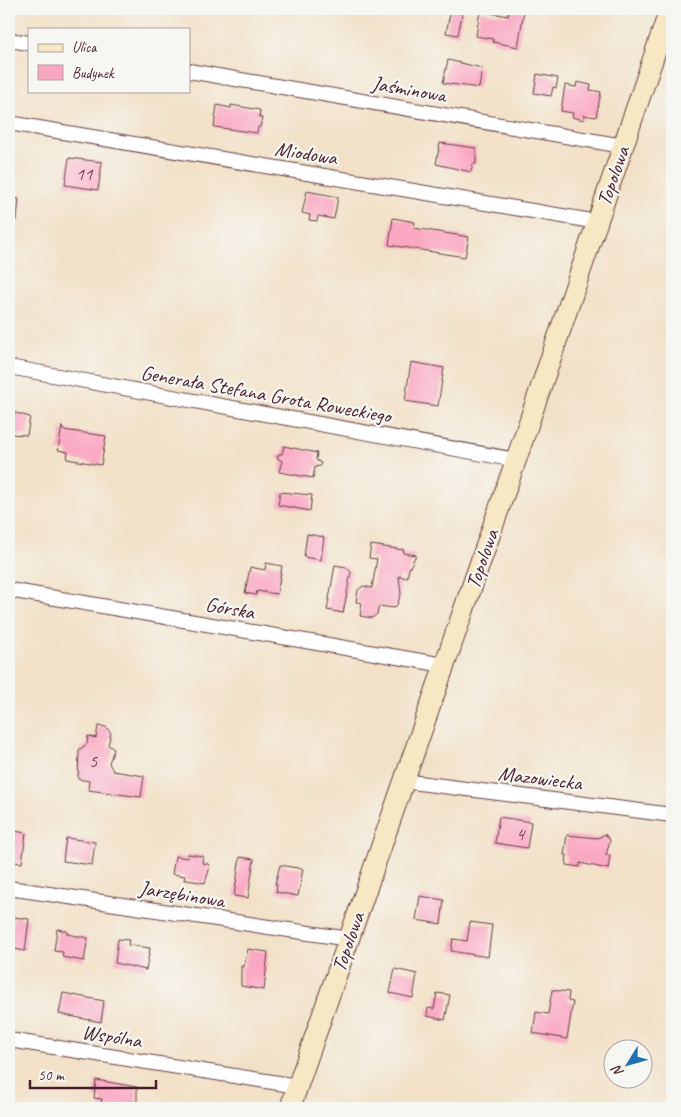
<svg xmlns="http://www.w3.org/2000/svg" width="681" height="1117" font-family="Caveat,sans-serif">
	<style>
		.building { fill: #faa7c2 }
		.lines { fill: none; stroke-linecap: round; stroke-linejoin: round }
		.street-casing { stroke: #633c42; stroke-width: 16 }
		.secondary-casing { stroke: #633c42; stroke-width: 22 }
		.street { stroke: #fff; stroke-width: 14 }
		.secondary { stroke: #f7e8c3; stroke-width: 20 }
		.labels { text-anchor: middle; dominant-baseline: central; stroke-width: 4.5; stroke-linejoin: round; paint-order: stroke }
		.number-label { font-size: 19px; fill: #764151 }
		.street-label { font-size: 21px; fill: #4a1f2b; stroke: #f6f6f2 }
	</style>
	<rect width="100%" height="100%" fill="#f6f6f2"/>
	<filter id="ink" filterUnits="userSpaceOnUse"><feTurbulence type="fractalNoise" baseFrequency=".02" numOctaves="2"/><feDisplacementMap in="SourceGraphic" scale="10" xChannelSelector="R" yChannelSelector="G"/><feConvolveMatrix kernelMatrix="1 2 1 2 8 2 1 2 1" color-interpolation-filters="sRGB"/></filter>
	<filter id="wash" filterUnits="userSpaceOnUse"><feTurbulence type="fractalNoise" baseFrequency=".0096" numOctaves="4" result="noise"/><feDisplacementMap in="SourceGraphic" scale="20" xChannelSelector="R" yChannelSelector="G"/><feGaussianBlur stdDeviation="1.12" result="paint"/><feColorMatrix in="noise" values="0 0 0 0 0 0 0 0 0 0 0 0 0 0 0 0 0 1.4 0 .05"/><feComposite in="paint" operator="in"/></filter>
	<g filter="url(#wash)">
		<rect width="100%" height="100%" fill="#f2e1c7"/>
		<g id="blocks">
			<g class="building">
				<polygon points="451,9 463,9 458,35 446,33"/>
				<polygon points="509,9 524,11 518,47 493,42 493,39 476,36 480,11 508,16"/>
				<polygon points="448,60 482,68 479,88 443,83"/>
				<polygon points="537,74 558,78 556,88 553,87 551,96 534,93"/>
				<polygon points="577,82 591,85 590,90 601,92 596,117 584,115 584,120 572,117 573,113 561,111 565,85 576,87"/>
				<polygon points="217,105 231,108 231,105 260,110 259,117 262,118 260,127 258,127 257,133 214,127"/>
				<polygon points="440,143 476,148 476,164 473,164 471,172 436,164"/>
				<polygon points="69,158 102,162 98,190 65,185"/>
				<polygon points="307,191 338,197 334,219 318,216 317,221 309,220 310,215 302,213"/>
				<polygon points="9,198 19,199 17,220 9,219"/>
				<polygon points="393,218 415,222 414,228 469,237 465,257 389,245"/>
				<polygon points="411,362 444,368 438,406 405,401"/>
				<polygon points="9,411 30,417 27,435 9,434"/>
				<polygon points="62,426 63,430 106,436 101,465 67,459 68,452 58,450"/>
				<polygon points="284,446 317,453 316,460 321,463 320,466 315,467 313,478 279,472 282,461 277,458 279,454 282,454"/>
				<polygon points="280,492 312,495 310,511 278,505"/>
				<polygon points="307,534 324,537 321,560 304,557"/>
				<polygon points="371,545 404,550 403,553 416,555 409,569 407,578 399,576 401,594 397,605 394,608 379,606 377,614 372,618 360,616 362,603 356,602 358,590 363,586 372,588 377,559 369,558"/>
				<polygon points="266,563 282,566 277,594 257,591 256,595 245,593 250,567 265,570"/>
				<polygon points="335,565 346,567 351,572 343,613 327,610"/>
				<polygon points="98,726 106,727 111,733 108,745 114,749 109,763 113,771 144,776 141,797 88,790 89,781 78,779 79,750 87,744 88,736 96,738"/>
				<polygon points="499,817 531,822 527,848 495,843"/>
				<polygon points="9,830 26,833 22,863 9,861"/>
				<polygon points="605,834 610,840 606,855 610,855 608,869 580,863 580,867 566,865 567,855 564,855 567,835 598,838"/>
				<polygon points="66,838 95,842 92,865 63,861"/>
				<polygon points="188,854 203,856 202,863 208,864 210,867 205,883 187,880 184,880 185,876 172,874 175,856 187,858"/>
				<polygon points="240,857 254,859 248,898 234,896"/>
				<polygon points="280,865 303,869 298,896 276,892 277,884 275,884"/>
				<polygon points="420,896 444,900 441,924 416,920"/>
				<polygon points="14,917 29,919 25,951 9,948"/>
				<polygon points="470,922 492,925 488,957 451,951 453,939 467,941"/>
				<polygon points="57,929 67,931 67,934 88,938 84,961 62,957 63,952 54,951"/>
				<polygon points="118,939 129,940 128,945 150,948 146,970 115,963"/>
				<polygon points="248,949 268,952 264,990 241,986 241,966 244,967"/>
				<polygon points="395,969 417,974 413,998 390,993"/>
				<polygon points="552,990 569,992 568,1001 573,1002 567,1039 533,1033 536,1012 548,1014"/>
				<polygon points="63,993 104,1001 101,1022 59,1014"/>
				<polygon points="437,993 450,995 445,1020 427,1016 428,1008 434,1009"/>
				<polygon points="96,1080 137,1087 137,1105 134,1105 134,1108 100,1108 102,1099 94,1098"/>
				<polygon points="212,1103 234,1106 236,1108 212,1108"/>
			</g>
		</g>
	</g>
	<g filter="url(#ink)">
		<use href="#blocks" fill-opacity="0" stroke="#633c42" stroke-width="1"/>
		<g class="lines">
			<g class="street-casing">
				<g id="street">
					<polyline points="9,40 29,43"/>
					<polyline points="189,71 623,146"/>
					<polyline points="9,123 598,222"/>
					<polyline points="9,367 516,460"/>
					<polyline points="9,590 444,665"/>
					<polyline points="403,781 672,815"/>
					<polyline points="9,888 349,939"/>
					<polyline points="9,1040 297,1086"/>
				</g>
			</g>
			<g class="secondary-casing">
				<polyline id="secondary" points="290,1108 516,460 670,9"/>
			</g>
			<use href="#street" class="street"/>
			<use href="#secondary" class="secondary"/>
		</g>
	</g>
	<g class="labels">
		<g class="number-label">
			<text x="84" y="174">11</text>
			<text x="93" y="761">5</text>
			<text x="520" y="834">4</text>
		</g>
		<g class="street-label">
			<text transform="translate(409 89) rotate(10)">Jaśminowa</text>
			<text transform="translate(306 153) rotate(9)">Miodowa</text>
			<text transform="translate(613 176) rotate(-71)">Topolowa</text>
			<text transform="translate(266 394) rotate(10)">Generała Stefana Grota Roweckiego</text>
			<text transform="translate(482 559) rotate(-71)">Topolowa</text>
			<text transform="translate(230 608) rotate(10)">Górska</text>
			<text transform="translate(540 778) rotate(7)">Mazowiecka</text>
			<text transform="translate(182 894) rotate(9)">Jarzębinowa</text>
			<text transform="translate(348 942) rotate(-71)">Topolowa</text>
			<text transform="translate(112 1036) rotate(9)">Wspólna</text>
		</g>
	</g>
	<rect width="681" height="1117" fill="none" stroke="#f6f6f2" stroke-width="30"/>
	<rect x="28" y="28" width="162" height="65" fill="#f6f6f2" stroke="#b1a0a2"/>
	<rect x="38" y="44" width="25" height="8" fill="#f7e8c3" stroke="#b1a0a2"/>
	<text x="72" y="52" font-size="15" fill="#4a1f2b">Ulica</text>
	<rect x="38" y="65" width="25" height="15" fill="#faa7c2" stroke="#b1a0a2"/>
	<text x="72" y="78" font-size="15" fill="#4a1f2b">Budynek</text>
	<g transform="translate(628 1064) rotate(233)"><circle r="24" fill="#f6f6f2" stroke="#b1a0a2"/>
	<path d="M0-4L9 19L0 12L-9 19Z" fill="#1f6fb2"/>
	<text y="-8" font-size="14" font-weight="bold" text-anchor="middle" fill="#4a1f2b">N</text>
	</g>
	<path d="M30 1080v8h126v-8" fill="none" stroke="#4a1f2b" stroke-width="2.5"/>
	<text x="38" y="1080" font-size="15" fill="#4a1f2b" stroke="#f6f6f2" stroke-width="4" paint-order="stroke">50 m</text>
</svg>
